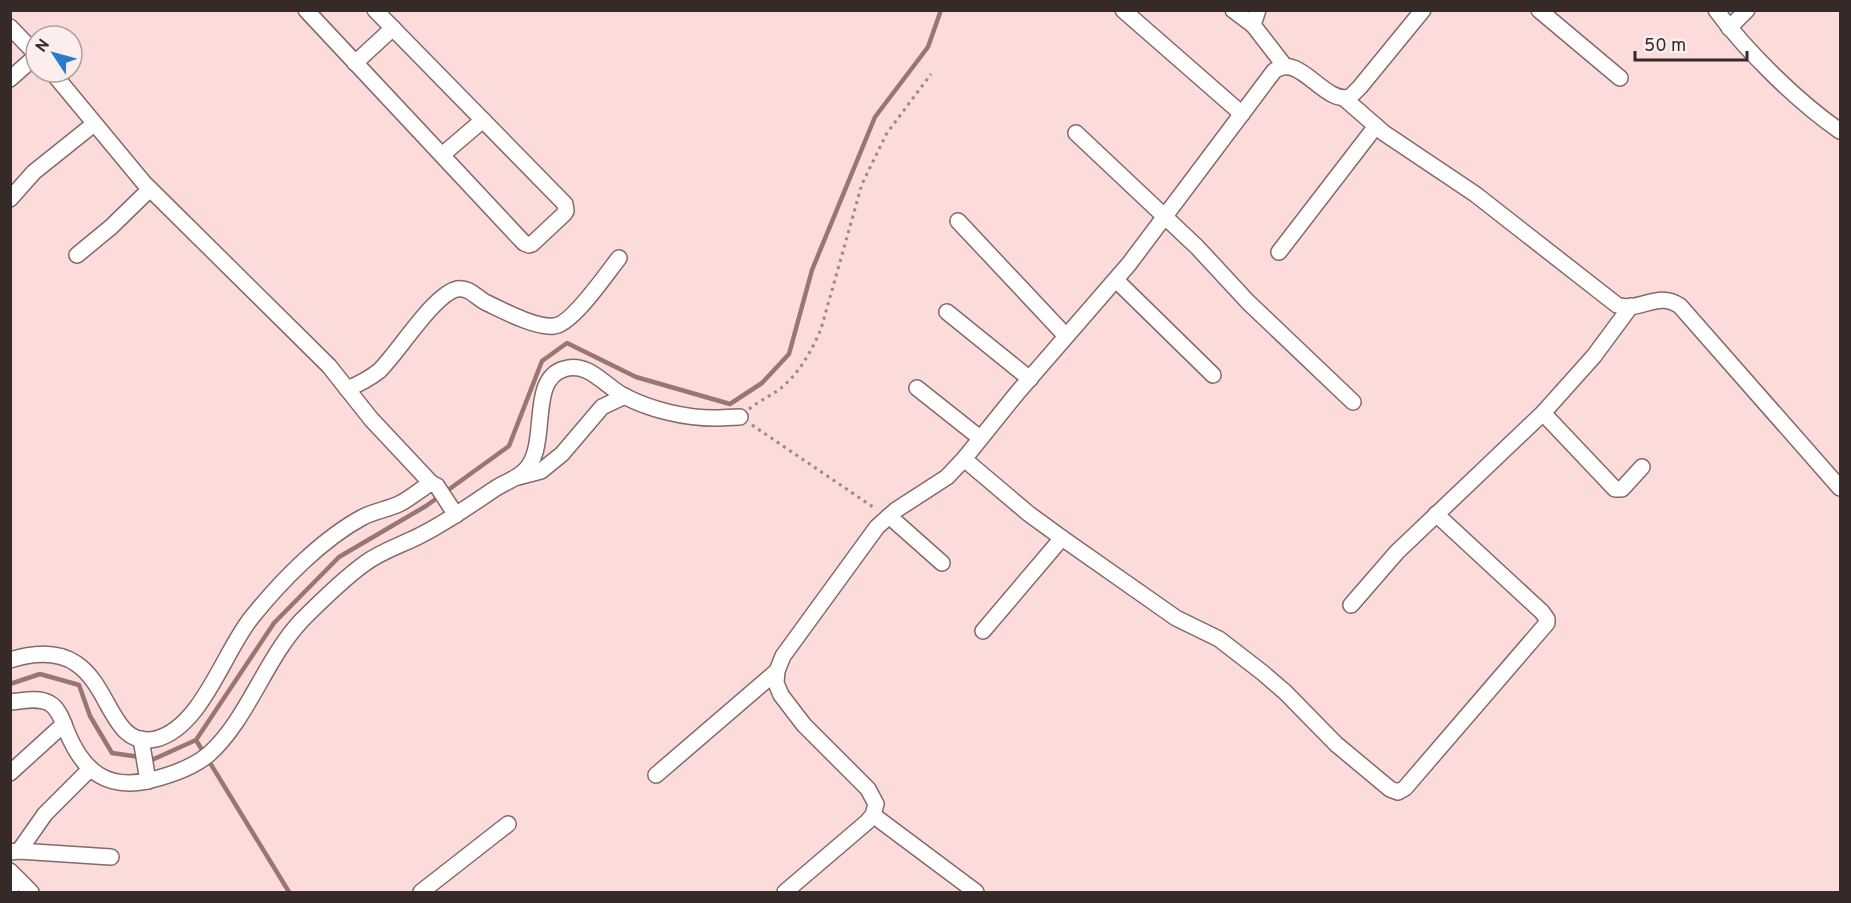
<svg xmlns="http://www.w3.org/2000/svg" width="1851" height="903" font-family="Overpass,sans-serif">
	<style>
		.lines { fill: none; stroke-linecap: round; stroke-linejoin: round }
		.stream { stroke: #997573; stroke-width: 4.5 }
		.minor-casing { stroke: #856968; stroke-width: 18 }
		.path { stroke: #9e8786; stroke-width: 3; stroke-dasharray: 3 4.5; stroke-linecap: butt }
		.minor { stroke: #fff; stroke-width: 15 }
	</style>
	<rect width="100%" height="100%" fill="#fcdcda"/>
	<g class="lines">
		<g class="stream">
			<polyline points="10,684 40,674 79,685 90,716 112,753 154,759 196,740 274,623 339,557 426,506 509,446 542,361 567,343 636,377 730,404 762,383 789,354 812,270 875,117 928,47 941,10"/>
			<polyline points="196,740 289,892"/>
		</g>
		<g class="minor-casing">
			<g id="minor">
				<polyline points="306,10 524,243 529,245 532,244 564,214 566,211 565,204 375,10"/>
				<polyline points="1123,10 1242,114"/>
				<polyline points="1233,10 1253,25"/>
				<polyline points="1258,10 1253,25 1284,65"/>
				<polyline points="1539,10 1620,78"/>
				<path d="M1716,10C1746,51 1798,102 1840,131"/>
				<polyline points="10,27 36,54"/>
				<polyline points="1729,28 1747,10"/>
				<polyline points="355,63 393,28"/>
				<polyline points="52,72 144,183 329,366 371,419 431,483"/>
				<polyline points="10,79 36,56"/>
				<path d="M1345,99L1384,133L1475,194L1617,305C1640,313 1657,290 1680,306L1840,488"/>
				<polyline points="1076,133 1197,247 1248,302 1353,402"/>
				<polyline points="442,155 483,120"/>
				<polyline points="10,199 34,172 94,124"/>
				<polyline points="958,221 1066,336"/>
				<polyline points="1279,252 1376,126"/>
				<polyline points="77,255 111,227 150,189"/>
				<polyline points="1116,280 1213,375"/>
				<polyline points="947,312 1030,379"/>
				<polyline points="917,388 980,438"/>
				<path d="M347,389C359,384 369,379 379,371C398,353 434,294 457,289C469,287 476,297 485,302C502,310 535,328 554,326C572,325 607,273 619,258"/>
				<polyline points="1543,413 1615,489 1622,489 1642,467"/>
				<polyline points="964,459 1029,514 1062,538 1176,618 1219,639 1263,673 1285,692 1336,744 1390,789 1398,792 1405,788 1547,623 1547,619 1542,612 1436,514"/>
				<polyline points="518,477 541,471 562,454 602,407 625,396"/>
				<polyline points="889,516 942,563"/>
				<polyline points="1351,605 1397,552 1543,413 1594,356 1631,306"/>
				<polyline points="983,631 1062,538"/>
				<path d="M10,660C119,626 94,753 156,739C202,727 224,651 252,617C281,581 322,539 363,517C375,511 389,509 401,503C412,497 421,489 431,483L437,486L456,515"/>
				<path d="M10,702C23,701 38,697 49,703C59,708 63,722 67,732C83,771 107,791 151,780C171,775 194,767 209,754C248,719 265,659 302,620C321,601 342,580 364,564C381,551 402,545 421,535C447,522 472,504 496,488C504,483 515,479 522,473C552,451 526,380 564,369C588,361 605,386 624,396C651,410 685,418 715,418C723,418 731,417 740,417"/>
				<polyline points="141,739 148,781"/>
				<polyline points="10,773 64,724"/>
				<polyline points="656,775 777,671"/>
				<polyline points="873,815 976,892"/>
				<polyline points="19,851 45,814 90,769"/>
				<polyline points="10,852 19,851 111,857"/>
				<polyline points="10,871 19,880 10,888"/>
				<polyline points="19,880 31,892"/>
				<polyline points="421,892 508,824"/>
				<path d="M785,892L867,822L873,815L876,804L868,789L804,725L781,695L776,683L777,671L783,656L877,527L896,510L947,477L964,459L1018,392L1129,264L1274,71C1299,51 1324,105 1350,97L1360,87L1423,10"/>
			</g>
		</g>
		<g class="path">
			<path d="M749,409C758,402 768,397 777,391C798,376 811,352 821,329L862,184L887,133L931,74"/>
			<polyline points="752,425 876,509"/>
		</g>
		<use href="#minor" class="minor"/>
	</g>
	<rect width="1851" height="903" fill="none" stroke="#362a29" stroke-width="24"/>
	<g transform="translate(54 54) rotate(306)"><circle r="28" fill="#fbeeed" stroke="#aca09f" stroke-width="1.5"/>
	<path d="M0-4.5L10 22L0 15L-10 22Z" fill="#267dcb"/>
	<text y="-9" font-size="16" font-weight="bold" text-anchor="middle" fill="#362a29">N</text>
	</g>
	<path d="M1635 51v9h112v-9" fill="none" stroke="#362a29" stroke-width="3"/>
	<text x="1644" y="51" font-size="18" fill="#362a29" stroke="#fbeeed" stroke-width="4.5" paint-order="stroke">50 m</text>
</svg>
